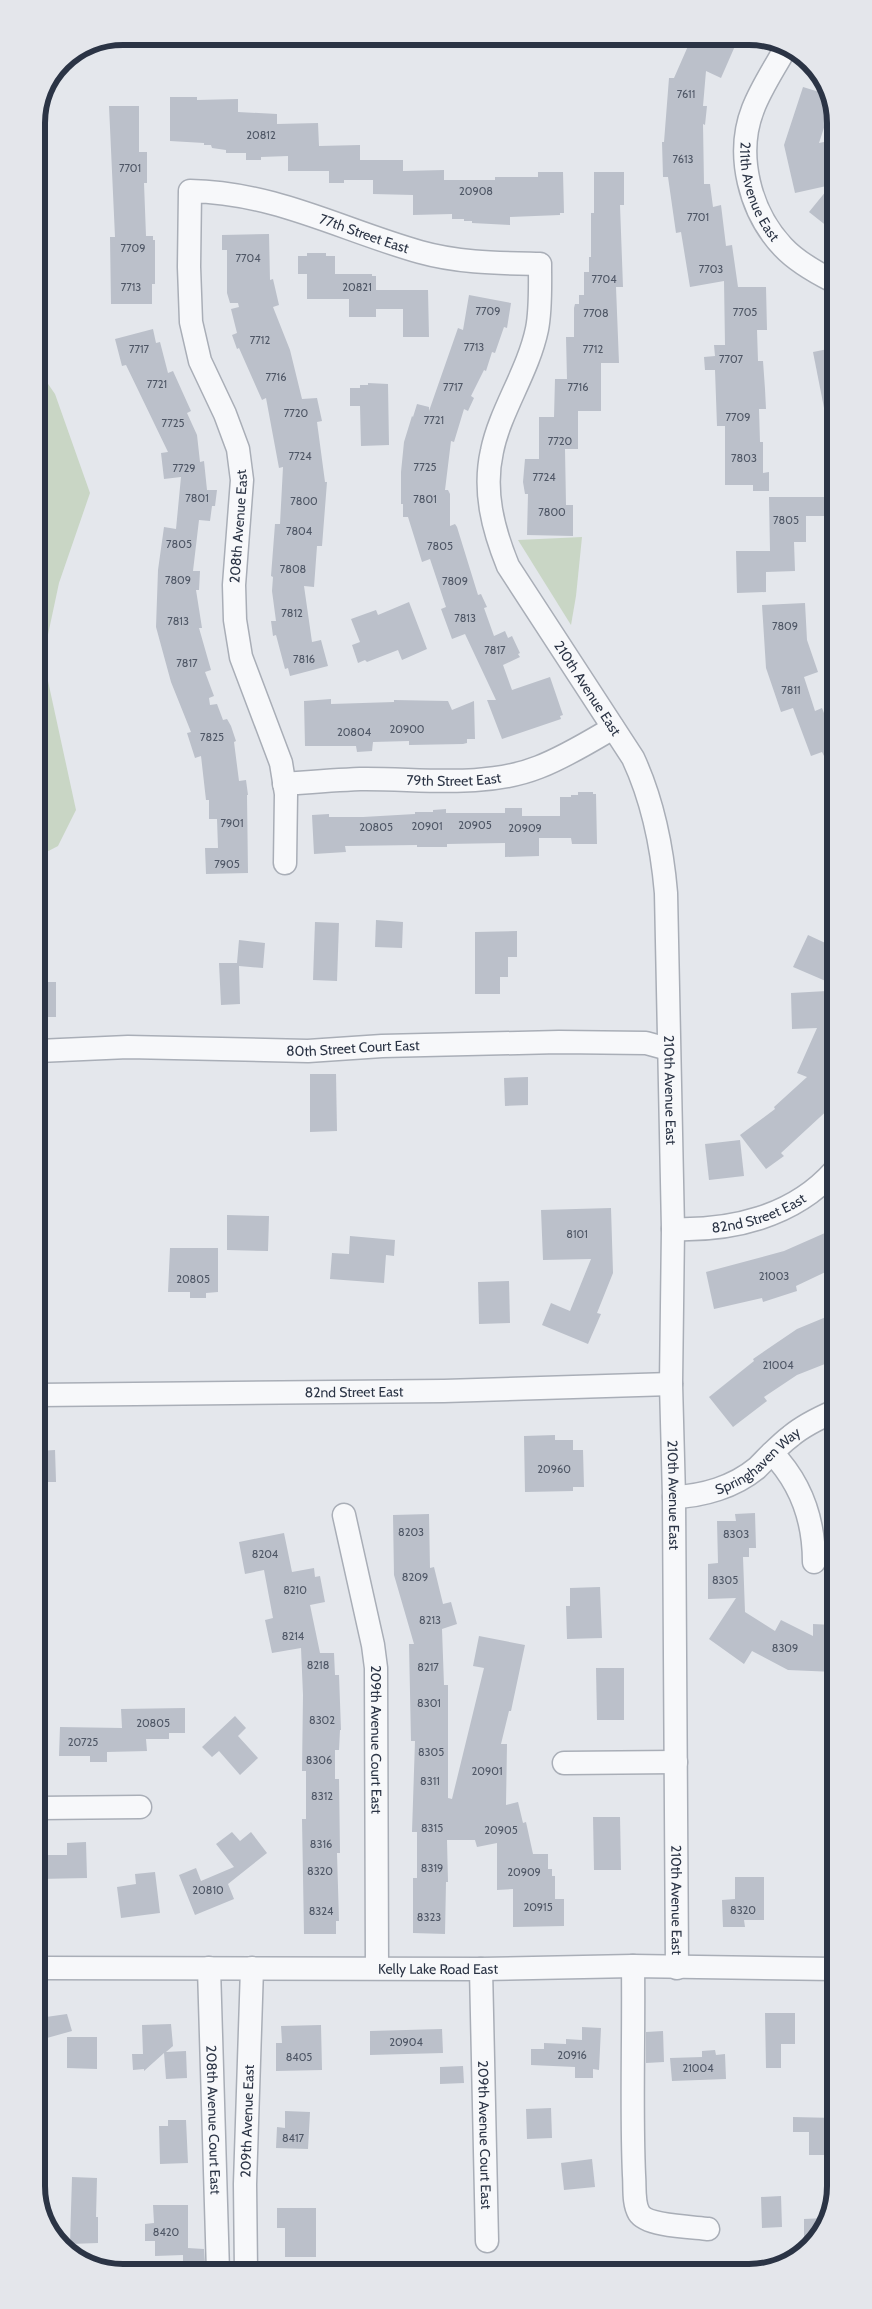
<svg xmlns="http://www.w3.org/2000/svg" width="872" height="2309" font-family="Cabin,sans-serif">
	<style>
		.green { fill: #c9d6c5 }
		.building { fill: #bbc0ca }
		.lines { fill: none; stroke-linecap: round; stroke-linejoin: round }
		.minor-casing { stroke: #a9aeb7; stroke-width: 25 }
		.minor { stroke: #f7f8fa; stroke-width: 22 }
		.labels { text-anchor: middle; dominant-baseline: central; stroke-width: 4; stroke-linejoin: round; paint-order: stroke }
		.number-label { font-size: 11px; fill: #4f5766 }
		.street-label { font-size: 14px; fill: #2b3445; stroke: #f4f6f9 }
		.rim { fill: none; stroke: #2b3445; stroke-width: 6 }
	</style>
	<rect width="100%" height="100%" fill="#e4e7ec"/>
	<g class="green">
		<polygon points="37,368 55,394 90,493 59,583 43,658 76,810 58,846 37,857"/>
		<polygon points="582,537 576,596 571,625 518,540"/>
	</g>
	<g class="building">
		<polygon points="692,37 714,37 735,46 721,78 706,71 703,106 707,106 705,125 703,124 704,184 710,184 713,207 721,205 726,246 732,245 738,287 766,287 767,330 757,330 758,361 763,361 765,389 766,409 759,409 760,442 763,442 763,473 769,472 769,491 753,491 753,485 725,485 725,426 717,426 715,370 705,370 704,357 715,356 714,345 725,345 724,281 690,287 681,232 676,233 668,177 663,177 662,142 664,142 669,78 674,78"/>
		<polygon points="803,87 829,95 833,100 819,143 829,141 833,156 833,231 809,212 831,185 795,193 784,145"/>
		<polygon points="170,97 197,97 197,100 238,99 238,112 277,114 277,124 318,123 319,146 360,145 360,160 403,160 403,171 444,170 444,180 495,180 495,177 538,177 538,172 563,172 564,213 560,213 560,215 510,217 510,225 472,223 472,221 464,221 464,219 452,219 452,214 413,215 413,195 373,194 373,180 344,180 344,183 329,183 329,171 288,171 288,156 261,157 261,160 246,160 246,153 226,153 226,150 212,148 211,145 204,145 204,143 170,141"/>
		<polygon points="109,106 139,106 139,152 147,152 147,183 144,183 146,236 153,236 153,240 155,240 155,284 152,284 152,304 111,304 110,237 115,237"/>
		<polygon points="594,172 624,172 624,205 620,205 623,287 616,287 619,363 601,363 601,411 578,411 578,449 565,449 566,505 573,505 573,536 527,535 528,494 525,494 523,482 525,459 539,459 539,417 554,417 555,379 567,379 566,337 574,337 574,308 575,304 579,304 579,295 584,295 584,272 589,272 589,257 591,257 591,213 594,213"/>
		<polygon points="269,234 270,280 273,279 279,305 273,307 290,350 302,399 317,398 322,421 317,422 325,482 327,482 322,546 317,546 314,587 304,586 312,642 321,640 328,666 290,676 288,668 285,669 276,635 273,636 271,621 276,621 272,591 273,577 271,576 275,524 280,524 283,467 279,468 266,398 262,400 239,348 237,349 232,335 237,333 231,309 239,307 238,303 230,303 227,293 227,250 222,250 222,235"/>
		<polygon points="307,253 326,253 326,256 335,256 335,274 372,274 372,276 376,276 376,290 428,290 429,337 403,337 403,309 376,309 376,317 349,317 349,299 307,299 307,274 298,274 298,256 307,256"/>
		<polygon points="469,295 511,303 507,328 504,327 495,353 492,352 486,371 484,370 471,396 474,398 468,411 464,409 454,442 451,441 445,490 448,490 450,494 450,526 455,524 457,527 478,595 481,594 487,607 484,608 494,636 505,631 508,638 512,636 520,653 518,654 520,657 503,665 512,690 550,677 563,715 560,716 561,719 502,739 487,700 496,700 465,634 452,639 441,609 446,607 430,559 422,562 408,517 403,517 403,504 401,504 401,472 404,442 412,416 413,417 417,404 429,407 429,411 458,328 463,330"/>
		<polygon points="153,329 156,343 160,342 168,373 173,371 191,411 187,413 197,435 200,462 204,461 207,490 217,490 215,506 212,506 210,521 199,520 193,571 200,571 199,590 196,590 202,628 199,628 211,670 205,672 214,696 209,698 210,705 217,704 223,720 227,719 231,726 236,741 234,742 239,781 246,780 248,795 247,795 248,873 206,874 205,848 218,848 217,819 209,819 209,800 206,800 201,756 195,758 187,733 191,732 171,682 156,627 158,570 164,527 176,529 181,477 164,479 161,453 168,452 126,365 122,366 115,339"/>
		<polygon points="833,348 833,418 826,418 813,352"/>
		<polygon points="368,383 388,384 389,445 361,446 360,406 350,406 350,388 360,388 360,385 368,385"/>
		<polygon points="769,497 827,497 827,516 806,516 806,542 794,542 795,571 766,572 766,592 737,593 736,551 770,551"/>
		<polygon points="409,602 427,649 402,660 398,650 367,662 365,660 358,663 352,645 360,642 351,619 376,610 378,615"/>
		<polygon points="805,603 807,640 818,672 804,677 815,711 822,708 829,726 834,725 834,776 822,752 811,756 793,708 781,712 766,668 762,605"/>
		<polygon points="331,699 331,704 394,702 394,700 448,701 452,710 474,701 475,739 467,739 467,743 463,744 409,745 409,741 373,742 372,751 357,752 356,746 305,746 304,701"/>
		<polygon points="578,792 593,792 593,794 596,794 597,844 572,844 571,838 539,838 539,856 505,857 505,843 447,844 447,847 417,847 417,845 345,846 346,852 314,854 312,815 329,814 329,817 363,817 415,814 415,812 433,812 433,810 446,809 446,813 505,813 505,808 522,808 522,816 560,816 560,797 571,797 571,795 578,795"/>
		<polygon points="376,920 403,922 402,948 375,947"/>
		<polygon points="315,922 339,923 337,981 313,980"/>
		<polygon points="517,931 517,957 508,957 508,977 500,977 500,994 475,994 475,932"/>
		<polygon points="808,935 834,947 834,969 828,982 793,967"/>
		<polygon points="239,940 265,943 263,968 239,966 240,1004 221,1005 219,963 237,963"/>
		<rect x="38" y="982" width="18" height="35"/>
		<polygon points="827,991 830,1041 834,1042 834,1083 827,1101 832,1106 781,1153 784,1156 766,1169 740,1135 775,1109 774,1107 807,1077 797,1073 817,1028 792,1029 791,993"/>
		<polygon points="310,1074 336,1074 337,1131 310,1132"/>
		<polygon points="528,1077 528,1105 505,1106 504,1078"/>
		<polygon points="740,1140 744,1176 709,1180 705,1144"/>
		<polygon points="611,1208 613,1273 597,1313 601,1314 588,1344 542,1325 551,1303 570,1311 591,1259 543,1260 541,1210"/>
		<polygon points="227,1215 269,1216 268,1251 227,1250"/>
		<polygon points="834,1229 834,1268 796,1286 797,1291 763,1302 762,1298 714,1309 706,1272 784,1251"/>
		<polygon points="350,1236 395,1240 394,1256 386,1255 384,1283 330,1279 332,1253 349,1254"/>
		<polygon points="170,1248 218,1248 218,1292 206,1293 206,1298 190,1298 190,1292 168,1292"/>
		<polygon points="509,1281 510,1323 479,1324 478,1282"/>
		<polygon points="826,1317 835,1336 835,1360 797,1375 764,1397 767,1401 733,1427 709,1397 754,1361 753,1359 797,1329"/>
		<polygon points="555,1435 555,1440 573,1440 573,1450 583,1450 584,1487 573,1487 573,1491 525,1492 524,1436"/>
		<polygon points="55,1450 56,1482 38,1482 38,1451"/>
		<polygon points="755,1513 756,1548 749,1548 749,1557 743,1557 745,1612 775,1631 781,1620 813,1636 813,1624 833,1625 835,1672 788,1670 752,1651 744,1664 709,1639 736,1598 708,1599 708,1564 718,1563 717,1521 736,1521 735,1514"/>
		<polygon points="429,1514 430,1568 434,1567 443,1604 451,1602 457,1624 442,1629 444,1685 448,1685 448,1798 452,1799 484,1668 473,1666 479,1636 525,1645 511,1711 509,1711 501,1744 507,1744 506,1805 518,1802 523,1823 526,1822 533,1854 548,1854 548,1869 552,1869 552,1876 555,1876 555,1899 564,1899 564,1926 513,1927 513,1889 497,1890 497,1843 477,1847 475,1840 447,1840 448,1882 446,1882 445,1934 413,1933 413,1878 417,1878 417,1832 412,1832 415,1741 411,1741 409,1644 414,1644 394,1575 393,1515"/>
		<polygon points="284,1533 292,1572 314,1568 315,1577 320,1576 325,1602 310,1605 320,1653 334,1653 335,1675 339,1675 341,1730 340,1730 339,1750 335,1750 335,1779 339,1779 340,1853 337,1853 339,1921 336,1921 336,1934 304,1934 302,1819 306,1819 306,1771 302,1771 303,1695 301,1648 272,1653 265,1620 273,1618 264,1570 245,1574 239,1542"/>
		<polygon points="600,1587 602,1638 567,1639 566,1606 570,1606 570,1588"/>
		<polygon points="596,1668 624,1668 624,1720 597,1720"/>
		<polygon points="185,1708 185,1733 169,1733 169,1739 146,1739 147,1751 107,1752 107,1762 90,1762 90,1756 59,1756 60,1727 122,1728 121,1709"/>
		<polygon points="235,1716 246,1728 238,1736 258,1758 240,1775 219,1751 212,1757 202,1747"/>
		<polygon points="593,1817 620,1817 621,1870 594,1870"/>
		<polygon points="232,1832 240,1841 251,1832 267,1853 228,1884 234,1899 195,1915 179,1875 196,1868 201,1881 234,1867 216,1844"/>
		<polygon points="86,1842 87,1878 39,1879 39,1855 67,1855 67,1843"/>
		<polygon points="155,1872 160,1913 121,1918 117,1887 136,1884 135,1874"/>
		<polygon points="735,1877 764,1877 764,1920 744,1920 745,1927 723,1927 722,1900 735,1899"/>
		<polygon points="765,2013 795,2013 795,2044 781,2044 781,2068 766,2068"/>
		<polygon points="67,2014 72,2031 47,2038 39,2038 39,2018"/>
		<polygon points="171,2024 173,2046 166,2052 186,2051 187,2078 166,2079 164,2053 144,2071 144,2069 133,2070 132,2054 143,2054 142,2025"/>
		<polygon points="321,2025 322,2070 276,2071 276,2043 282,2043 281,2026"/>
		<polygon points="582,2027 601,2028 599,2070 593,2069 593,2078 575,2078 575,2067 531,2065 531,2049 544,2049 544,2043 566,2044 566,2039 582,2040"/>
		<polygon points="442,2029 443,2053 370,2055 370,2031"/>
		<polygon points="663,2031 664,2062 646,2063 646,2032"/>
		<polygon points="67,2037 97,2037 97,2069 67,2068"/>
		<polygon points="715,2050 716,2055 725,2054 726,2079 672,2081 670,2058 702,2057 702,2051"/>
		<polygon points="463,2066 464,2083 440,2084 440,2067"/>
		<polygon points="551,2108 552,2138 527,2139 526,2109"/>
		<polygon points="285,2111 310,2112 308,2149 276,2148 277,2127 285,2128"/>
		<polygon points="793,2117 835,2118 834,2155 809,2155 809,2132 793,2132"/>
		<polygon points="168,2120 186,2120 188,2163 160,2164 159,2126 168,2126"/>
		<polygon points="592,2159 595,2187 564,2190 561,2163"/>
		<polygon points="72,2177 97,2178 96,2217 98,2217 98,2243 70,2244"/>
		<polygon points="781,2196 782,2227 762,2228 761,2197"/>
		<polygon points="153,2205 188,2205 188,2248 204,2249 205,2263 183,2262 183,2255 155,2256 155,2241 145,2241 145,2224 154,2223"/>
		<polygon points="277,2208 316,2208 316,2257 285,2257 285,2228 277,2228"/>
		<polygon points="825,2218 818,2238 804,2240 804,2219"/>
	</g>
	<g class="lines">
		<g class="minor-casing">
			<g id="minor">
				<path id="s1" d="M785,49C774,69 761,88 753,109C735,155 750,212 783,247C797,262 815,272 833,281"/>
				<path id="s2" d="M284,784C310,782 335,780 360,779C418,778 484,789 539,767C565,757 589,742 613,728"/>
				<path id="s3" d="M285,863L286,794L281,763L241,657L235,620L234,585L242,480L238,449L225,414L200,361L191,322L189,267L190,191C277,193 339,229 420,252C459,263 499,263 540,264C540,285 541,309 537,329C528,372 500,411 492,451C483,491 493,529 508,566L633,758C653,801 662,846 666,893L673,1229L671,1384L674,1497L677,1968"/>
				<path id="s4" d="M38,1051L128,1047L308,1051L382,1046L559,1042L646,1043L668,1049"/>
				<path id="s5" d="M673,1229C731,1231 793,1217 834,1171"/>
				<path id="s6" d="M38,1395L444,1391L671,1384"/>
				<path d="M772,1453C802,1484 814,1520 814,1562"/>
				<path id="s7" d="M674,1497C703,1496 734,1487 757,1468C768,1457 779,1445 791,1436C804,1425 819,1418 835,1411"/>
				<path id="s8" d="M344,1515L373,1645L376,1668L377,1968"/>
				<polyline points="564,1763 676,1762"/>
				<polyline points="39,1808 140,1807"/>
				<path d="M633,1966C634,2036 631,2106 634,2175C635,2187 633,2203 639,2213C647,2226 693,2227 708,2229"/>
				<path id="s9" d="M39,1968L481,1969L633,1966L835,1969"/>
				<path id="s10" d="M209,1968L218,2272"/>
				<path id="s11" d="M481,1969L487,2241"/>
				<path id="s12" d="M246,2272L245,2184L252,1968"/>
			</g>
		</g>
		<use href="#minor" class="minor"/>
	</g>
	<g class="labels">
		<g class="number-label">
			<text x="686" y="94">7611</text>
			<text x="261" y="135">20812</text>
			<text x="683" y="159">7613</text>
			<text x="130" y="168">7701</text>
			<text x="476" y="191">20908</text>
			<text x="698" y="217">7701</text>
			<text x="133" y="248">7709</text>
			<text x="248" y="258">7704</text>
			<text x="711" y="269">7703</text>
			<text x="604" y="279">7704</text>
			<text x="131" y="287">7713</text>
			<text x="357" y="287">20821</text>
			<text x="488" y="311">7709</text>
			<text x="745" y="312">7705</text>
			<text x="596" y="313">7708</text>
			<text x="260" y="340">7712</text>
			<text x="474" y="347">7713</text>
			<text x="139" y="349">7717</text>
			<text x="593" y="349">7712</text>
			<text x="731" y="359">7707</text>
			<text x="276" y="377">7716</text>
			<text x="157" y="384">7721</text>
			<text x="453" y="387">7717</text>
			<text x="578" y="387">7716</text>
			<text x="296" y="413">7720</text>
			<text x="738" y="417">7709</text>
			<text x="434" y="420">7721</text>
			<text x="173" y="423">7725</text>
			<text x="560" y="441">7720</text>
			<text x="300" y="456">7724</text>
			<text x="744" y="458">7803</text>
			<text x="425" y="467">7725</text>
			<text x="184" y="468">7729</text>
			<text x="544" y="477">7724</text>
			<text x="197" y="498">7801</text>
			<text x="425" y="499">7801</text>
			<text x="304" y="501">7800</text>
			<text x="552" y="512">7800</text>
			<text x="786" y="520">7805</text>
			<text x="299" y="531">7804</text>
			<text x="179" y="544">7805</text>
			<text x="440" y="546">7805</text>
			<text x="293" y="569">7808</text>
			<text x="178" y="580">7809</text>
			<text x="455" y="581">7809</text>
			<text x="292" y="613">7812</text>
			<text x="465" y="618">7813</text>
			<text x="178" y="621">7813</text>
			<text x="785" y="626">7809</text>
			<text x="495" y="650">7817</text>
			<text x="304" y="659">7816</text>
			<text x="187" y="663">7817</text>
			<text x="791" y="690">7811</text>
			<text x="407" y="729">20900</text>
			<text x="354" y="732">20804</text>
			<text x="212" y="737">7825</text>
			<text x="232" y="823">7901</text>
			<text x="475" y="825">20905</text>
			<text x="427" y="826">20901</text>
			<text x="376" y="827">20805</text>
			<text x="525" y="828">20909</text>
			<text x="227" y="864">7905</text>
			<text x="577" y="1234">8101</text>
			<text x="774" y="1276">21003</text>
			<text x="193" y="1279">20805</text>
			<text x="778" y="1365">21004</text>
			<text x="554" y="1469">20960</text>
			<text x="411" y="1532">8203</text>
			<text x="736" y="1534">8303</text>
			<text x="265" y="1554">8204</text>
			<text x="415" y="1577">8209</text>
			<text x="725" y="1580">8305</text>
			<text x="295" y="1590">8210</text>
			<text x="430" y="1620">8213</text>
			<text x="293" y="1636">8214</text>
			<text x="785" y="1648">8309</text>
			<text x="318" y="1665">8218</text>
			<text x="428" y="1667">8217</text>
			<text x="429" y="1703">8301</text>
			<text x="322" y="1720">8302</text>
			<text x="153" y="1723">20805</text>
			<text x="83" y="1742">20725</text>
			<text x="431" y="1752">8305</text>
			<text x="319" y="1760">8306</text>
			<text x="487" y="1771">20901</text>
			<text x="430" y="1781">8311</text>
			<text x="322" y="1796">8312</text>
			<text x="432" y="1828">8315</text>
			<text x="501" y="1830">20905</text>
			<text x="321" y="1844">8316</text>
			<text x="432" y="1868">8319</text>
			<text x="320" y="1871">8320</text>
			<text x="524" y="1872">20909</text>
			<text x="208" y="1890">20810</text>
			<text x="538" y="1907">20915</text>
			<text x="743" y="1910">8320</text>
			<text x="321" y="1911">8324</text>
			<text x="429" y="1917">8323</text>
			<text x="406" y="2042">20904</text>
			<text x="572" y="2055">20916</text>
			<text x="299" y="2057">8405</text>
			<text x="698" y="2068">21004</text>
			<text x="293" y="2138">8417</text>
			<text x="166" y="2232">8420</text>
		</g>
		<g class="street-label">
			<text stroke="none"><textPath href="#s1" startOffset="154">211th Avenue East</textPath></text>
			<text stroke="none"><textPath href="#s3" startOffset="870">77th Street East</textPath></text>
			<text stroke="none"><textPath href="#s3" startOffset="345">208th Avenue East</textPath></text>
			<text stroke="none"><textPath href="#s3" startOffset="1509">210th Avenue East</textPath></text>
			<text stroke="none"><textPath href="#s2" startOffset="170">79th Street East</textPath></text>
			<text stroke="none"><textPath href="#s4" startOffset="315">80th Street Court East</textPath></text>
			<text stroke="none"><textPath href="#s3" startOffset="1929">210th Avenue East</textPath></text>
			<text stroke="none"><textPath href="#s5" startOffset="88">82nd Street East</textPath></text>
			<text stroke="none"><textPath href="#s6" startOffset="316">82nd Street East</textPath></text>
			<text stroke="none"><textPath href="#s7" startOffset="94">Springhaven Way</textPath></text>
			<text stroke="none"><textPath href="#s3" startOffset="2334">210th Avenue East</textPath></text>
			<text stroke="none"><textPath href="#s8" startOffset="228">209th Avenue Court East</textPath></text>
			<text stroke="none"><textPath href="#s3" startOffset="2739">210th Avenue East</textPath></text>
			<text stroke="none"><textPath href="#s9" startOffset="399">Kelly Lake Road East</textPath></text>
			<text stroke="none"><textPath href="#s10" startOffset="152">208th Avenue Court East</textPath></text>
			<text stroke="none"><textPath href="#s12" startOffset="151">209th Avenue East</textPath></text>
			<text stroke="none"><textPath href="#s11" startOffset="166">209th Avenue Court East</textPath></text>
		</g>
	</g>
	<path d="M0 0H872V2309H0ZM123 45H749A78 78 0 0 1 827 123V2186A78 78 0 0 1 749 2264H123A78 78 0 0 1 45 2186V123A78 78 0 0 1 123 45Z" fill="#e4e6eb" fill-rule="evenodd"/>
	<path class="rim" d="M123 45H749A78 78 0 0 1 827 123V2186A78 78 0 0 1 749 2264H123A78 78 0 0 1 45 2186V123A78 78 0 0 1 123 45Z"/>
</svg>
